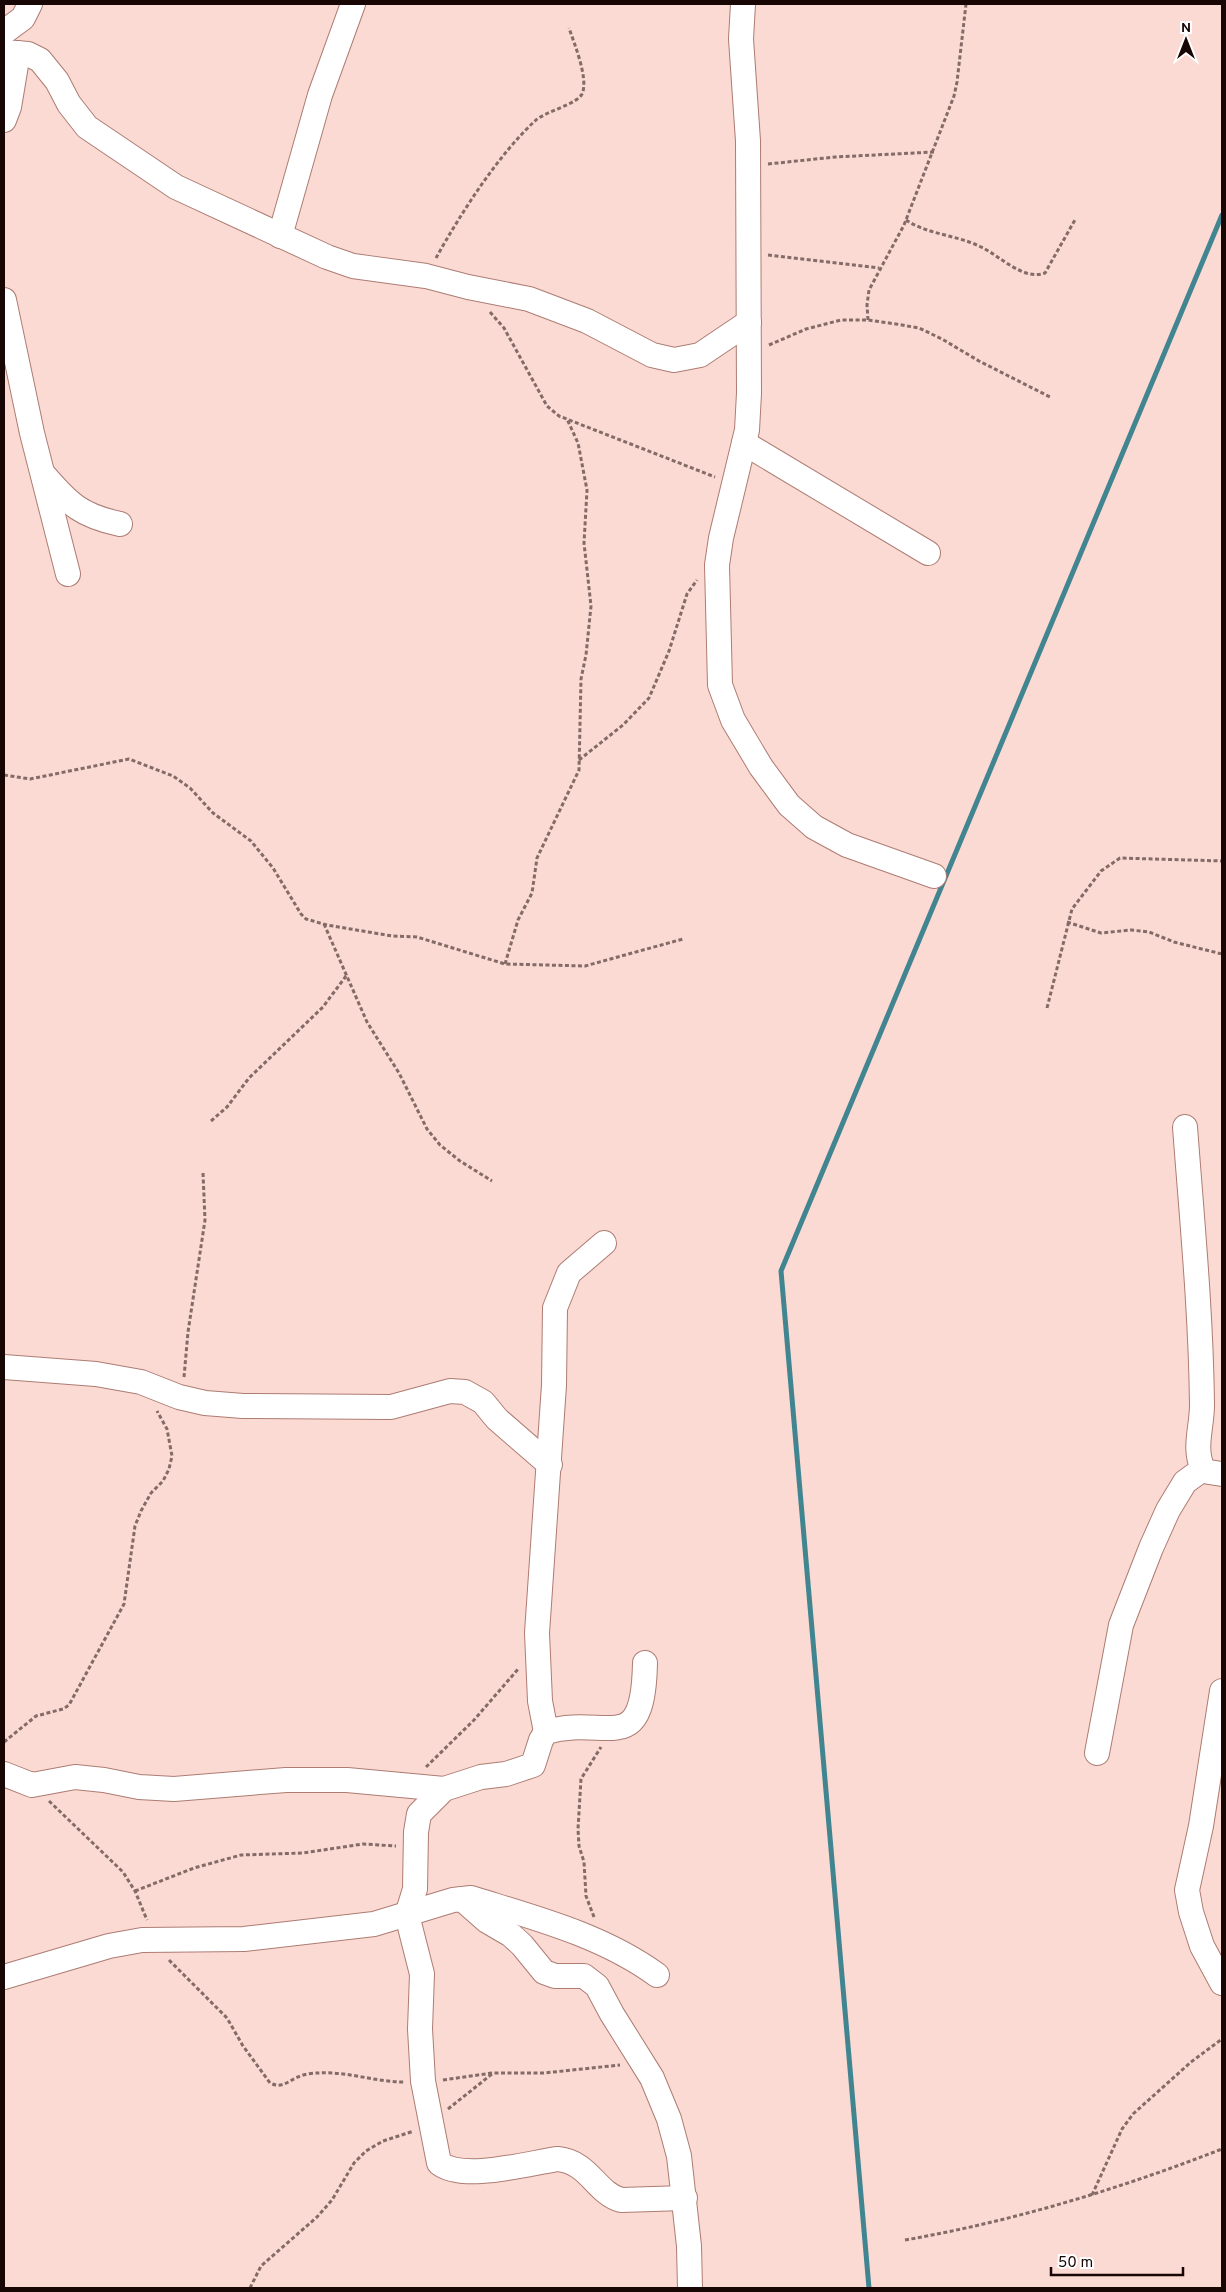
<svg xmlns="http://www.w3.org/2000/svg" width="1226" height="2292" font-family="Overpass,sans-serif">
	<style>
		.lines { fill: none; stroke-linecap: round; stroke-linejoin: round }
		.stream { stroke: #418591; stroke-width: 5 }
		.minor-casing { stroke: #ad7c73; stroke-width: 26 }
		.path { stroke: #846b67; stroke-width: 3; stroke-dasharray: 4 2.5; stroke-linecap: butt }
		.minor { stroke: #fff; stroke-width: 24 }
	</style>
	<rect width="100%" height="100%" fill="#fbdad3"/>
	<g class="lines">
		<polyline class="stream" points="869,2288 781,1271 1222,215"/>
		<g class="minor-casing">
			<g id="minor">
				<polyline points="743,4 741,39 748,141 749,393 747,430 721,538 717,565 720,685 733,720 761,767 789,805 814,827 847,845 934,876"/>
				<polyline points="4,32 23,18 30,4"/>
				<polyline points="4,52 28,54 40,60 57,81 69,104 87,127 176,187 327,257 353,266 426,276 468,287 529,299 587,321 652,355 674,360 700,355 749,322"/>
				<polyline points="4,120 9,107 18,53"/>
				<polyline points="280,236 320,95 353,4"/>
				<polyline points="4,300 32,433 68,574"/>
				<polyline points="744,443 928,553"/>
				<path d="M45,476C70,505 82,516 120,524"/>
				<path d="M1185,1127C1192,1220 1201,1313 1202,1405C1202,1427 1193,1449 1203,1469L1209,1472L1222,1474"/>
				<polyline points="4,1367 96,1374 141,1382 179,1397 205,1403 243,1406 391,1407 450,1391 465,1392 483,1402 497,1419 550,1465"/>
				<path d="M645,1663C643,1761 607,1714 546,1732L541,1740L533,1765L506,1774L481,1777L444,1789L419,1814L416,1832L415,1889L407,1915L422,1974L420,2029L423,2081L439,2163C463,2182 528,2163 558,2159C589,2162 596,2193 621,2200L685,2198"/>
				<polyline points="1222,1691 1201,1826 1187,1890 1191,1912 1202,1946 1222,1983"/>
				<polyline points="546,1732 540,1701 537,1633 554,1385 555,1308 569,1273 604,1243"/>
				<polyline points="1097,1753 1121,1625 1151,1548 1168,1510 1185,1482 1203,1469"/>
				<polyline points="4,1774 32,1785 75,1777 104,1780 139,1787 174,1789 286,1780 347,1780 444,1789"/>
				<polyline points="462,1899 487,1921 511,1935 522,1945 544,1972 555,1976 584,1976 597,1986 612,2014 652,2078 669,2119 679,2156 689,2246 690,2288"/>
				<path d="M4,1977L109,1946L142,1940L244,1939L374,1924L453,1900L471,1898C535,1918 602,1935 657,1975"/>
			</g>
		</g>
		<g class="path">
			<polyline points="768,164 835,157 934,152"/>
			<path d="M906,220C928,235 959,235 983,248C1001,257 1024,281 1045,273L1076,218"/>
			<polyline points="768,255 879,268"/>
			<path d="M436,258C461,213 498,155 536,120C547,111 577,104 582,94C589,79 574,43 569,28"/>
			<polyline points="490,312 504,328 547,406 559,416 715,477"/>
			<polyline points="868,320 867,305 869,290 904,225 954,96 957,82 966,4"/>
			<polyline points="769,345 806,329 841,320 868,320 896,324 919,328 942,339 979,361 1052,398"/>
			<polyline points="579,760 623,725 649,698 669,651 687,594 697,580"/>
			<polyline points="4,775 30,779 129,759 173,776 190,788 213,813 251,841 273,868 301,914 306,919 327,925 392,936 417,937 505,964 585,966 683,939"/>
			<polyline points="1067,922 1101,933 1131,930 1149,932 1174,942 1222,954"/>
			<polyline points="324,924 367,1022 399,1073 427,1129 440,1145 460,1161 492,1181"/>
			<polyline points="505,964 518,920 532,893 537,858 579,770 581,679 586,655 591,606 584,543 587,490 578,443 567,419"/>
			<polyline points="1047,1008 1072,909 1101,871 1120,858 1222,861"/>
			<polyline points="211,1121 227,1107 249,1078 323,1007 346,976"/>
			<polyline points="184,1377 188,1332 205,1220 203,1173"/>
			<polyline points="4,1742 36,1716 63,1709 69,1705 124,1604 135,1526 141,1511 151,1493 163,1481 169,1469 172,1456 167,1429 157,1411"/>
			<polyline points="426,1767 474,1720 519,1668"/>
			<polyline points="49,1801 123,1872 135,1891 147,1920"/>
			<polyline points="135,1891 194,1868 241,1855 303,1853 363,1844 396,1846"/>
			<polyline points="594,1917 586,1896 584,1862 579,1846 578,1829 581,1779 601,1747"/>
			<path d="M169,1960L227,2018L243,2046L270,2083C282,2089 288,2081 298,2077C304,2074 312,2073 318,2073C347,2071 375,2082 404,2082"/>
			<polyline points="443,2080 492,2073 544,2073 620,2065"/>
			<polyline points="448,2109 492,2074"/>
			<polyline points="1092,2195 1122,2129 1133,2114 1191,2062 1222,2039"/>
			<path d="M905,2240C1014,2221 1119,2189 1222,2149"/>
			<polyline points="250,2288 261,2266 317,2217 332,2200 354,2163 366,2151 383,2141 414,2131"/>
		</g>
		<use href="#minor" class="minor"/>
	</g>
	<rect width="1226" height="2292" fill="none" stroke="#170604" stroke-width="10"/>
	<g transform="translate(1186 40)" stroke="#ffffff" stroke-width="4" paint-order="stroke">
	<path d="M0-4L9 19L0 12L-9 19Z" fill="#170604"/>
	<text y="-8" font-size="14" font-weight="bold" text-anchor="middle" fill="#170604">N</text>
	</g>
	<path d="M1051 2267v8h132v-8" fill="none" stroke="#170604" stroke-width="2.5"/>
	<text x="1058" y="2267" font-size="15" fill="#170604" stroke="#ffffff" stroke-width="4" paint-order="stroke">50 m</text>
</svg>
